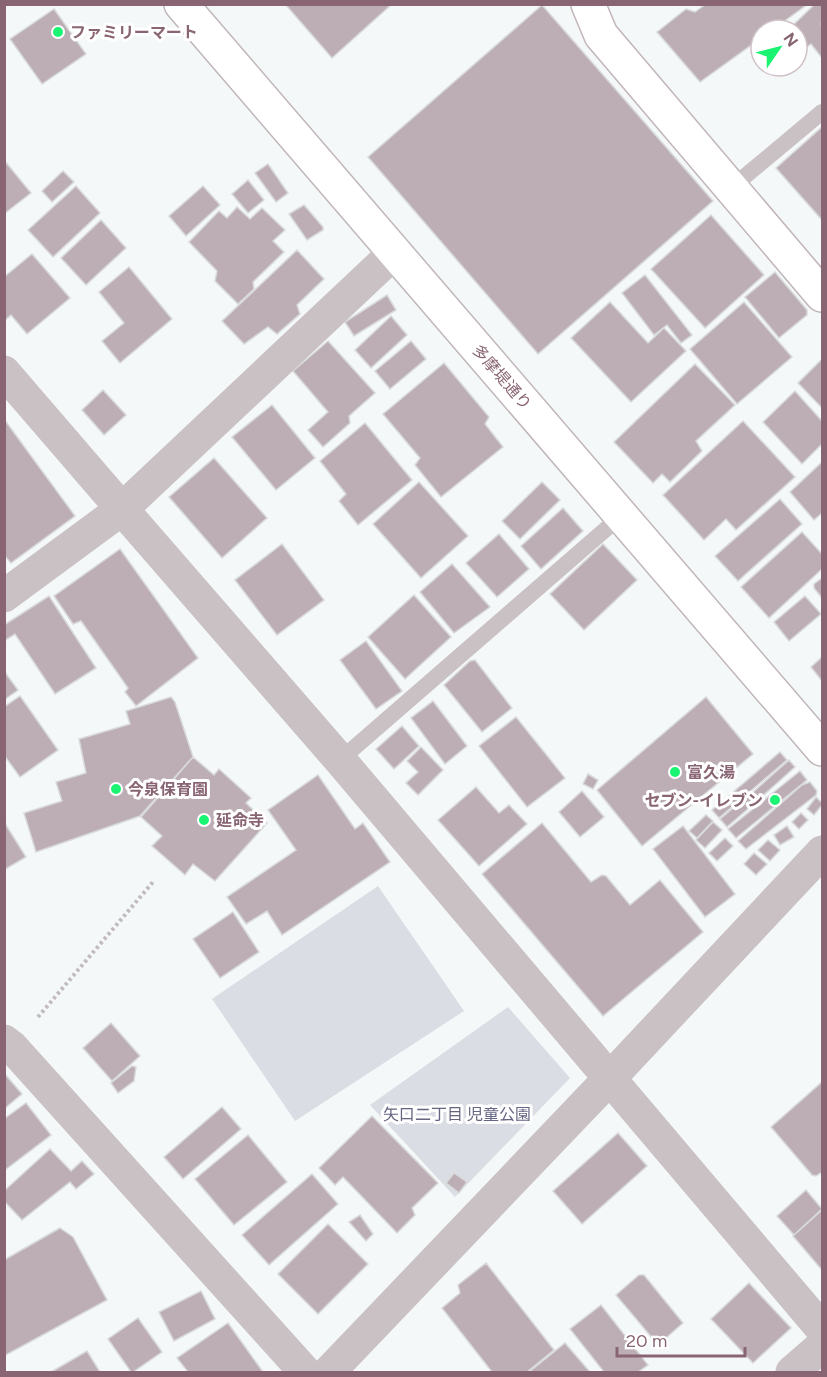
<svg xmlns="http://www.w3.org/2000/svg" width="827" height="1377" font-family="Figtree,'Noto Sans JP',sans-serif">
	<style>
		.green { fill: #dbdde5 }
		.building { fill: #bdaeb5; stroke: #d8dada; stroke-width: 1.5 }
		.lines { fill: none; stroke-linecap: round; stroke-linejoin: round }
		.secondary-casing { stroke: #c1b5ba; stroke-width: 36 }
		.primary-casing { stroke: #c0b6ba; stroke-width: 36 }
		.path { stroke: #c2bbbe; stroke-width: 4; stroke-dasharray: 3 3; stroke-linecap: butt }
		.lane { stroke: #cac1c4; stroke-width: 16 }
		.street { stroke: #cac1c4; stroke-width: 33 }
		.secondary { stroke: #fff; stroke-width: 33 }
		.primary { stroke: #fff; stroke-width: 33 }
		.poi-dot { fill: #1bf372; stroke: #fff; stroke-width: 2 }
		.labels { text-anchor: middle; dominant-baseline: central; stroke-width: 6; stroke-linejoin: round; paint-order: stroke }
		.poi-label { font-size: 16px; font-weight: bold; fill: #896573; stroke: #fff; text-anchor: start }
		.street-label { font-size: 16px; fill: #896573; stroke: #fff }
		.park-label { font-size: 16px; fill: #646580; stroke: #fff }
	</style>
	<rect width="100%" height="100%" fill="#f5f8f8"/>
	<g class="green">
		<polygon points="378,886 464,1011 295,1121 212,999"/>
		<polygon points="508,1007 570,1078 455,1197 370,1105"/>
	</g>
	<g class="building">
		<polygon points="285,4 392,4 332,58"/>
		<polygon points="706,4 808,4 772,30 761,30 761,38 700,82 657,32 686,9 695,12"/>
		<polygon points="815,4 822,5 822,23 821,24 822,25 822,58 811,44 797,54 797,30 788,30"/>
		<polygon points="542,5 713,201 538,354 368,157"/>
		<polygon points="54,9 86,54 42,84 10,39"/>
		<polygon points="822,127 822,220 776,168"/>
		<polygon points="4,160 31,193 4,214"/>
		<polygon points="268,164 288,193 276,202 255,173"/>
		<polygon points="63,171 74,182 52,202 42,191"/>
		<polygon points="248,180 264,200 248,213 232,194"/>
		<polygon points="76,186 100,213 53,257 28,230"/>
		<polygon points="203,186 220,205 186,236 169,216"/>
		<polygon points="304,205 323,227 323,230 307,240 289,214"/>
		<polygon points="237,207 250,219 262,208 285,230 273,241 284,252 253,282 254,289 238,304 215,281 217,271 189,242 219,211 227,218"/>
		<polygon points="711,215 764,275 705,328 651,269"/>
		<polygon points="101,220 126,248 86,285 61,258"/>
		<polygon points="297,250 324,279 297,305 300,314 277,334 268,327 244,344 222,321"/>
		<polygon points="32,254 70,298 27,334 11,315 4,321 4,277"/>
		<polygon points="129,267 172,319 120,363 102,341 124,323 99,292"/>
		<polygon points="775,272 807,310 807,315 779,338 745,297"/>
		<polygon points="645,275 692,335 681,343 667,325 654,335 622,293"/>
		<polygon points="387,295 396,310 354,336 345,322"/>
		<polygon points="610,302 648,343 664,328 686,351 631,402 571,338"/>
		<polygon points="744,302 792,357 737,404 690,349"/>
		<polygon points="391,316 407,335 371,368 355,350"/>
		<polygon points="328,341 375,393 349,416 350,423 323,447 308,430 328,412 293,371"/>
		<polygon points="411,341 426,359 390,389 375,371"/>
		<polygon points="822,359 822,408 798,383"/>
		<polygon points="444,363 489,417 485,424 503,447 441,497 415,465 420,458 383,414"/>
		<polygon points="695,364 735,405 696,441 702,451 670,482 662,474 653,483 614,442"/>
		<polygon points="103,390 126,415 104,435 82,410"/>
		<polygon points="795,391 822,421 822,444 802,464 763,422"/>
		<polygon points="272,405 315,458 276,490 232,437"/>
		<polygon points="4,419 75,516 11,563 4,555"/>
		<polygon points="743,421 795,477 736,530 726,519 704,540 663,495"/>
		<polygon points="365,423 412,480 358,525 339,501 346,494 320,461"/>
		<polygon points="214,458 267,518 222,558 169,497"/>
		<polygon points="822,462 822,513 814,520 790,492"/>
		<polygon points="419,482 468,536 421,578 373,524"/>
		<polygon points="542,482 560,500 520,539 502,521"/>
		<polygon points="780,499 802,524 738,581 715,556"/>
		<polygon points="563,508 583,531 541,569 521,546"/>
		<polygon points="802,532 822,554 822,569 769,618 741,587"/>
		<polygon points="499,534 529,569 497,597 466,563"/>
		<polygon points="282,544 324,600 277,635 235,580"/>
		<polygon points="603,544 637,580 584,630 550,594"/>
		<polygon points="120,549 198,658 136,706 125,692 128,688 81,621 73,624 54,596"/>
		<polygon points="452,564 490,607 454,633 420,592"/>
		<polygon points="822,578 822,598 814,588 814,584"/>
		<polygon points="414,595 451,637 405,679 368,637"/>
		<polygon points="49,596 96,668 55,694 15,634 4,641 4,625"/>
		<polygon points="805,596 821,614 789,641 774,622"/>
		<polygon points="366,641 402,691 376,709 340,660"/>
		<polygon points="822,657 822,681 811,667"/>
		<polygon points="475,660 512,708 482,732 444,685 470,661"/>
		<polygon points="4,671 18,690 4,700"/>
		<polygon points="20,696 58,750 20,777 4,755 4,707"/>
		<polygon points="171,697 175,702 193,757 140,816 36,852 24,813 62,801 56,782 86,773 79,739 130,724 126,711"/>
		<polygon points="706,697 753,754 642,846 597,790"/>
		<polygon points="433,701 467,746 445,764 411,718"/>
		<polygon points="516,717 565,778 527,807 479,746"/>
		<polygon points="402,726 419,746 394,769 376,749"/>
		<polygon points="421,747 443,770 418,795 406,783 418,772 407,761"/>
		<polygon points="780,752 787,760 719,818 712,810"/>
		<polygon points="193,757 214,775 219,769 251,798 246,803 267,823 215,881 193,864 185,875 152,846 162,836 141,817"/>
		<polygon points="789,760 795,767 758,800 752,793"/>
		<polygon points="800,771 807,780 736,838 728,829"/>
		<polygon points="588,774 598,780 593,789 583,784"/>
		<polygon points="318,775 355,829 363,823 390,862 282,935 267,911 246,924 227,897 296,850 268,810"/>
		<polygon points="810,782 817,791 816,795 746,849 738,841 802,785"/>
		<polygon points="476,787 499,813 509,805 527,824 479,866 438,820"/>
		<polygon points="582,791 604,817 580,837 559,812"/>
		<polygon points="750,794 756,802 727,827 720,819"/>
		<polygon points="816,797 822,803 822,805 814,815 807,809"/>
		<polygon points="801,813 808,820 799,829 792,822"/>
		<polygon points="706,815 713,821 697,838 689,831"/>
		<polygon points="4,822 26,857 4,870"/>
		<polygon points="713,822 722,830 705,848 696,840"/>
		<polygon points="542,823 591,882 602,875 606,876 630,905 660,880 703,932 603,1016 482,874"/>
		<polygon points="683,826 735,894 705,917 653,849"/>
		<polygon points="787,826 794,837 780,845 774,835"/>
		<polygon points="725,838 733,846 717,861 709,853"/>
		<polygon points="768,840 780,850 770,861 758,850"/>
		<polygon points="754,853 767,864 756,875 744,864"/>
		<polygon points="233,912 259,952 220,978 193,939"/>
		<polygon points="111,1023 140,1056 112,1081 83,1048"/>
		<polygon points="132,1066 136,1067 134,1081 118,1093 111,1083"/>
		<polygon points="4,1073 22,1094 4,1109"/>
		<polygon points="822,1082 822,1172 816,1176 812,1175 771,1127"/>
		<polygon points="26,1103 51,1135 5,1170 4,1119"/>
		<polygon points="222,1107 241,1129 183,1179 164,1157"/>
		<polygon points="372,1116 438,1183 412,1208 415,1215 397,1233 343,1177 335,1185 319,1168"/>
		<polygon points="618,1133 647,1166 582,1224 553,1191"/>
		<polygon points="248,1135 287,1182 234,1225 195,1179"/>
		<polygon points="50,1149 71,1171 82,1161 94,1174 76,1189 70,1182 22,1220 4,1201 4,1191"/>
		<polygon points="454,1173 467,1182 459,1193 446,1183"/>
		<polygon points="312,1174 338,1204 269,1265 242,1235"/>
		<polygon points="806,1190 822,1209 794,1235 777,1216"/>
		<polygon points="822,1210 822,1270 793,1236"/>
		<polygon points="360,1215 373,1234 366,1241 349,1222"/>
		<polygon points="328,1224 368,1264 318,1314 278,1274"/>
		<polygon points="60,1228 73,1237 107,1300 4,1356 4,1260"/>
		<polygon points="486,1263 554,1350 527,1372 492,1372 442,1308 460,1293 458,1285"/>
		<polygon points="639,1275 644,1275 683,1323 658,1345 616,1295"/>
		<polygon points="749,1283 791,1328 753,1363 711,1319"/>
		<polygon points="201,1291 215,1319 174,1341 159,1312"/>
		<polygon points="601,1305 648,1365 638,1372 604,1372 570,1329"/>
		<polygon points="138,1318 162,1352 133,1372 131,1372 108,1339"/>
		<polygon points="228,1323 263,1372 188,1372 177,1358"/>
		<polygon points="565,1343 590,1372 529,1372"/>
		<polygon points="87,1351 100,1372 51,1372"/>
	</g>
	<g class="lines">
		<g class="secondary-casing">
			<polyline id="secondary" points="588,4 601,35 822,295"/>
		</g>
		<g class="primary-casing">
			<polyline id="primary" points="181,4 822,749"/>
		</g>
		<polyline class="path" points="38,1017 153,882"/>
		<g class="lane">
			<polyline points="731,188 822,112"/>
			<polyline points="340,760 621,516"/>
		</g>
		<g class="street">
			<polyline points="4,372 122,509 340,760 822,1329"/>
			<polyline points="4,596 122,509 395,252"/>
			<polyline points="4,1041 12,1047 305,1372"/>
			<polyline points="329,1372 609,1079 822,852"/>
			<polyline points="792,1372 822,1346"/>
		</g>
		<use href="#secondary" class="secondary"/>
		<use href="#primary" class="primary"/>
	</g>
	<g class="poi-dot">
		<circle cx="58" cy="32" r="6"/>
		<circle cx="675" cy="772" r="6"/>
		<circle cx="116" cy="789" r="6"/>
		<circle cx="775" cy="800" r="6"/>
		<circle cx="204" cy="820" r="6"/>
	</g>
	<g class="labels">
		<g class="poi-label">
			<text x="70" y="32">ファミリーマート</text>
			<text x="687" y="772">富久湯</text>
			<text x="128" y="789">今泉保育園</text>
			<text x="763" y="800" text-anchor="end">セブン-イレブン</text>
			<text x="216" y="820">延命寺</text>
		</g>
		<g class="street-label">
			<text transform="translate(502 377) rotate(49)">多摩堤通り</text>
		</g>
		<g class="park-label">
			<text x="457" y="1114">矢口二丁目 児童公園</text>
		</g>
	</g>
	<rect width="827" height="1377" fill="none" stroke="#896573" stroke-width="12"/>
	<g transform="translate(779 48) rotate(55)"><circle r="28" fill="#ffffff" stroke="#d0c1c7" stroke-width="1.5"/>
	<path d="M0-4.5L10 22L0 15L-10 22Z" fill="#1bf372"/>
	<text y="-9" font-size="16" font-weight="bold" text-anchor="middle" fill="#896573">N</text>
	</g>
	<path d="M617 1347v9h128v-9" fill="none" stroke="#896573" stroke-width="3"/>
	<text x="626" y="1347" font-size="18" fill="#896573" stroke="#ffffff" stroke-width="4.5" paint-order="stroke">20 m</text>
</svg>
